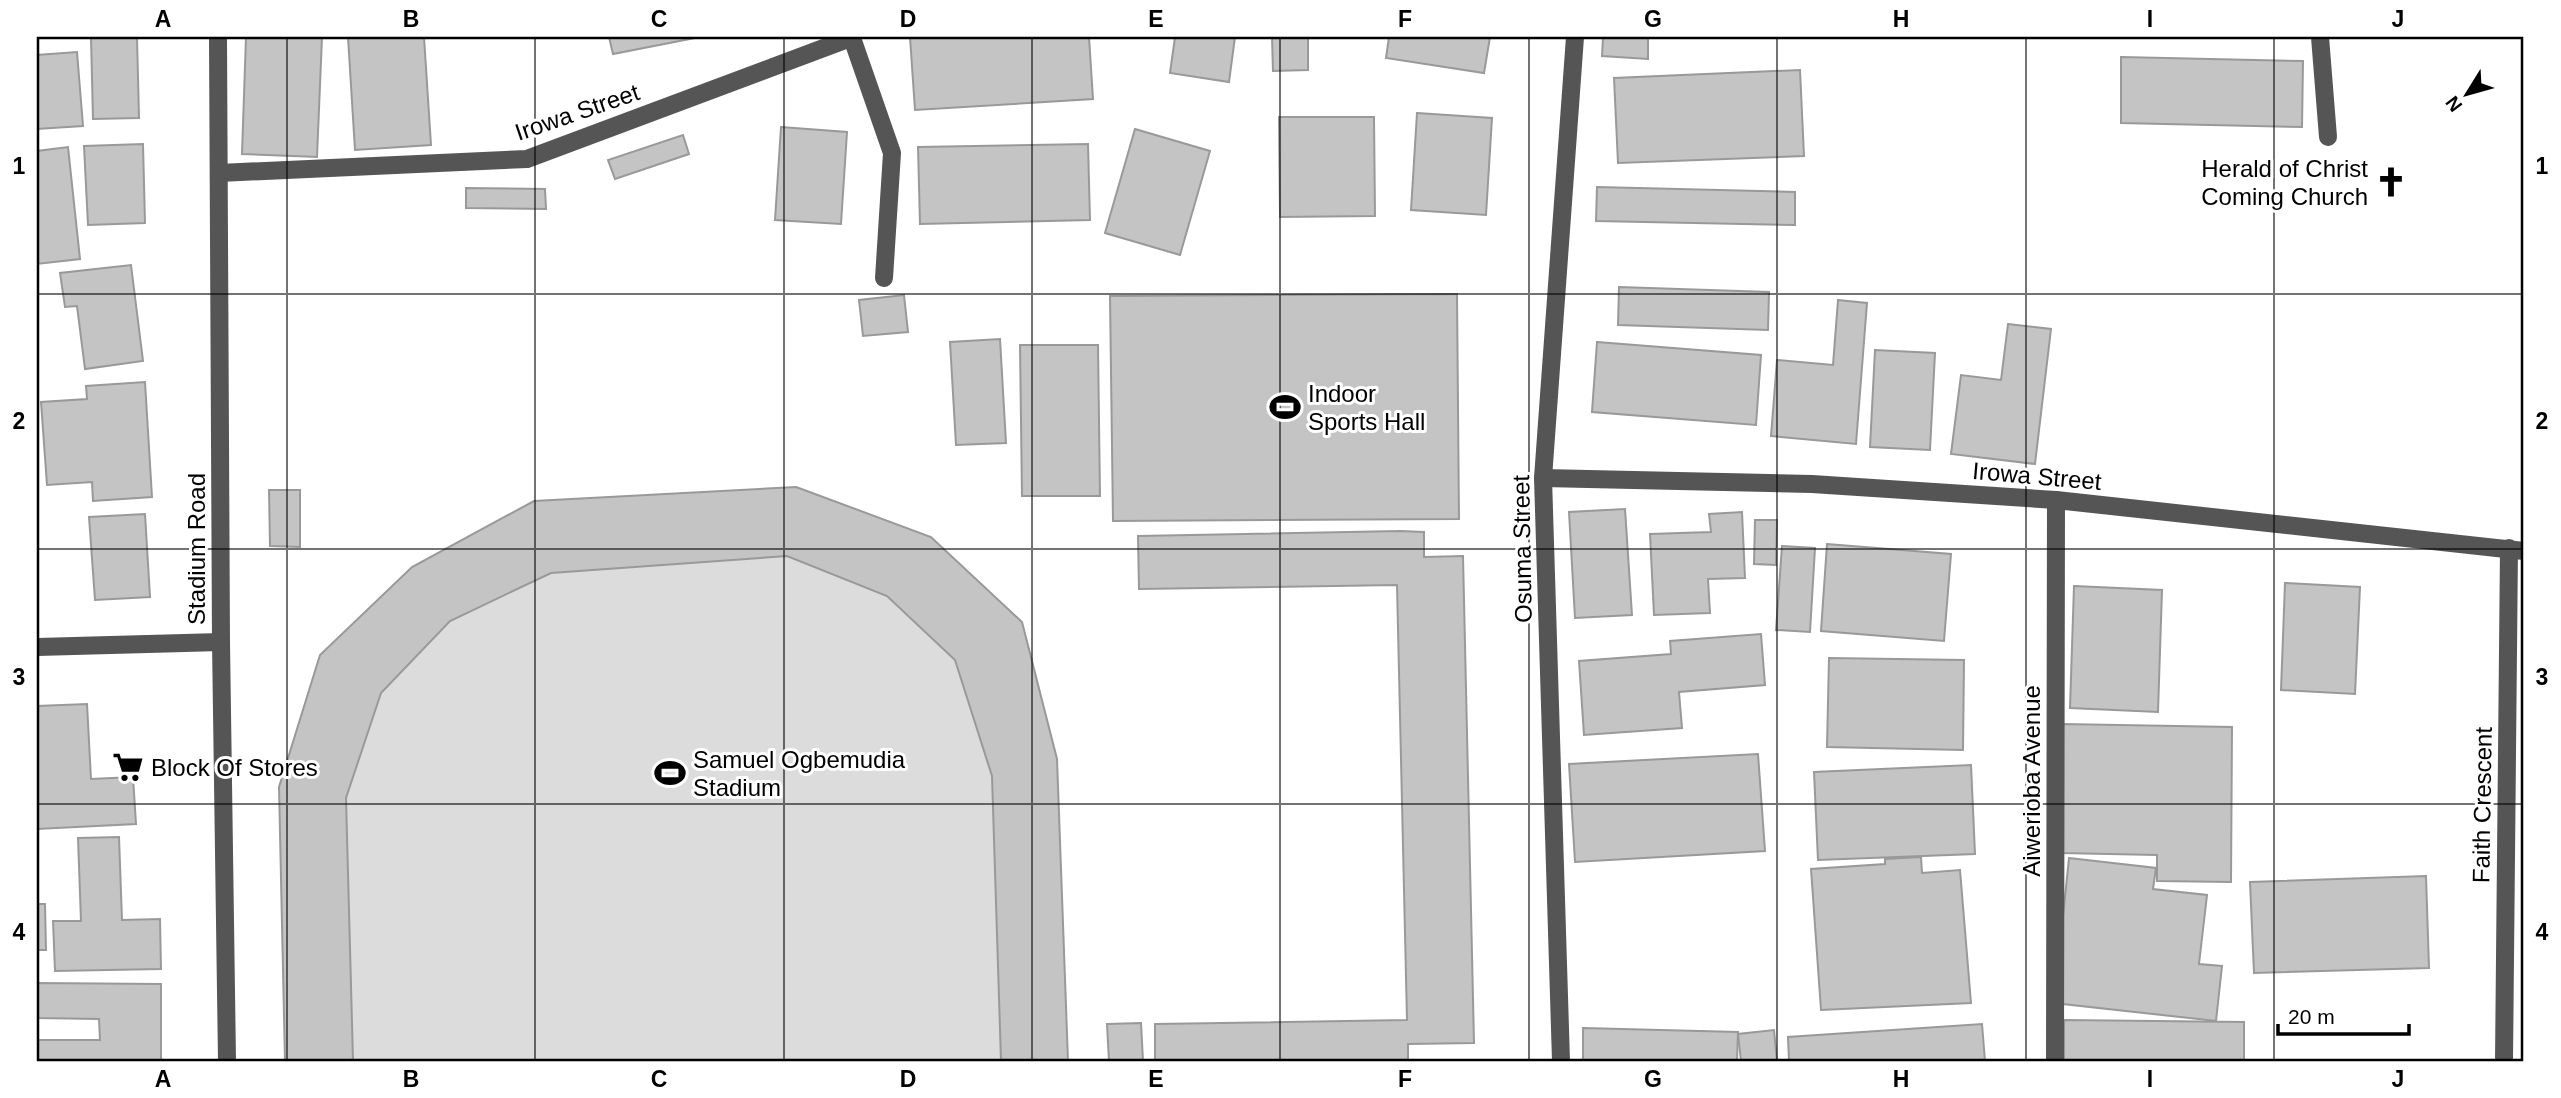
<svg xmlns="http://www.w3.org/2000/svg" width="2561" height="1098" font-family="Arial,sans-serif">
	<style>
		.green { fill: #dcdcdc }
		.building { fill: #c4c4c4; stroke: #999; stroke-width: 2 }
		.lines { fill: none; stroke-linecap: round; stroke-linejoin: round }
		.minor { stroke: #555; stroke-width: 18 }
		.grid { fill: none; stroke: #000; stroke-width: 2; stroke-opacity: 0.55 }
		.labels { text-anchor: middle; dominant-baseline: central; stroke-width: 6; stroke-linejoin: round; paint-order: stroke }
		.street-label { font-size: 24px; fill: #000; stroke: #fff }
		.poi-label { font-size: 24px; fill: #000; stroke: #fff; text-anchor: start }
		.neatline { fill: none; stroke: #000; stroke-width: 2.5 }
		.grid-label { font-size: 23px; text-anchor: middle; font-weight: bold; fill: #000 }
	</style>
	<rect width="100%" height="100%" fill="#fff"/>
	<polygon class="green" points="796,487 931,537 1022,622 1057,759 1068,1061 285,1061 279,787 320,655 412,567 534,501"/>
	<g class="building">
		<polygon points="91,37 137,37 139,118 93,119"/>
		<polygon points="246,37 322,37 317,157 242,154"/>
		<polygon points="348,37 424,37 431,145 355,150"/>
		<polygon points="609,37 700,37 613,54"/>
		<polygon points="910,37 1089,37 1093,99 915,110"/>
		<polygon points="1175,37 1235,37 1229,82 1170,73"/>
		<polygon points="1272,37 1308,37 1308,70 1273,71"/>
		<polygon points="1389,37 1490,37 1484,73 1386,58"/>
		<polygon points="1603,37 1648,37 1648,59 1602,56"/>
		<polygon points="77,52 83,126 37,129 37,55"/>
		<polygon points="2121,57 2303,61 2302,127 2121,123"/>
		<polygon points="1800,70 1804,156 1618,163 1614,78"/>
		<polygon points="1417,113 1492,118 1486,215 1411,210"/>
		<polygon points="1279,117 1374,117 1375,216 1280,217"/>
		<polygon points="781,127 847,132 841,224 775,220"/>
		<polygon points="1135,129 1210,151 1180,255 1105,233"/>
		<polygon points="683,135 689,154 615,179 608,160"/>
		<polygon points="143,144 145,223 88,225 84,146"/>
		<polygon points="1088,144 1090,220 920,224 918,147"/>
		<polygon points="68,147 80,259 37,264 37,151"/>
		<polygon points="1597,187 1795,192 1795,225 1596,221"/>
		<polygon points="466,188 545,189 546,209 466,208"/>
		<polygon points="131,265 143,361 85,369 77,306 65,307 60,273"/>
		<polygon points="1619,287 1769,292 1768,330 1618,325"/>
		<polygon points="1457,294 1459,519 1113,521 1110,296"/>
		<polygon points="904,295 908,332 863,336 859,300"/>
		<polygon points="1838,300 1867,303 1856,444 1771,436 1777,360 1833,365"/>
		<polygon points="2008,324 2051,329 2035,464 1951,454 1961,375 2001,380"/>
		<polygon points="1000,339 1006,443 956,445 950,342"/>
		<polygon points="1597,342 1761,355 1756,425 1592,412"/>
		<polygon points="1020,345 1098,345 1100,496 1022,496"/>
		<polygon points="1875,350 1935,353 1930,450 1870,447"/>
		<polygon points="145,382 152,497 93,501 92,482 47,485 41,402 87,399 86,386"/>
		<polygon points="796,487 931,537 1022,622 1057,759 1068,1061 1001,1061 992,776 955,660 887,596 787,556 551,573 450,621 381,693 346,798 353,1061 285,1061 279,787 320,655 412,567 534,501"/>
		<polygon points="269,490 300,490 300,547 270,546"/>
		<polygon points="1625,509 1632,615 1575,618 1569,512"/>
		<polygon points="1742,512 1745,578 1708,579 1710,613 1654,615 1650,534 1711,532 1709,514"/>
		<polygon points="145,514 150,597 95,600 89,517"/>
		<polygon points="1755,520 1777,520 1776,565 1754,564"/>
		<polygon points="1400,531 1424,532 1424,557 1463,556 1474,1043 1408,1044 1408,1061 1155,1061 1155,1024 1407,1020 1397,585 1139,589 1138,536"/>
		<polygon points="1827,544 1951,554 1944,641 1821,631"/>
		<polygon points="1782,546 1815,548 1810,632 1776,630"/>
		<polygon points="2285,583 2360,587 2355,694 2281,690"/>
		<polygon points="2074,586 2162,590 2158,712 2070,708"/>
		<polygon points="1761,634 1765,685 1679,692 1682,728 1584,735 1579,661 1671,654 1670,641"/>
		<polygon points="1829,658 1964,660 1963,750 1827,747"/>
		<polygon points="87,704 91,779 133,777 136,824 37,829 37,706"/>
		<polygon points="2062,724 2232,727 2231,882 2157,881 2157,855 2061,853"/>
		<polygon points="1758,754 1765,851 1575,862 1569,764"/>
		<polygon points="1971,765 1975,854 1818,860 1814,772"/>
		<polygon points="119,837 122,920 160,919 161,969 55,971 53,921 81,921 78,838"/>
		<polygon points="1921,857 1922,873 1960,870 1971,1003 1821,1010 1811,869 1885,864 1885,859"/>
		<polygon points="2069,858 2156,868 2153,889 2207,895 2199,964 2222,966 2216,1021 2054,1003"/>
		<polygon points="2426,876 2429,968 2254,973 2250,882"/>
		<polygon points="37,904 45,904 46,950 37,950"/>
		<polygon points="37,983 161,984 161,1061 37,1061 37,1040 100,1040 99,1019 37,1018"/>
		<polygon points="2064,1020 2244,1022 2244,1061 2064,1061"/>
		<polygon points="1141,1023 1143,1061 1109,1061 1107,1024"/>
		<polygon points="1982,1024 1985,1061 1789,1061 1788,1037"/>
		<polygon points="1583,1028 1738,1032 1737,1061 1583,1061"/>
		<polygon points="1774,1030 1777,1061 1741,1061 1738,1034"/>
	</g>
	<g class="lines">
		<g class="minor">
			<polyline points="218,37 221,642 227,1061"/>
			<polyline points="2320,37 2328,137"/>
			<polyline points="852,38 892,153 884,278"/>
			<polyline points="219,173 527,159 853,37"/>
			<polyline points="1543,478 1812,484 2056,500 2524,551"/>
			<polyline points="37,647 221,642"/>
			<polyline points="1561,1061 1543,478 1575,37"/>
			<polyline points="2055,1061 2056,500"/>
			<polyline points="2504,1061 2509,548"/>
		</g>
	</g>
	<path class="grid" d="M287,37V1061M535,37V1061M784,37V1061M1032,37V1061M1280,37V1061M1529,37V1061M1777,37V1061M2026,37V1061M2274,37V1061M37,294H2524M37,549H2524M37,804H2524"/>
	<defs>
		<g id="church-bare" transform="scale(2.415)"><path d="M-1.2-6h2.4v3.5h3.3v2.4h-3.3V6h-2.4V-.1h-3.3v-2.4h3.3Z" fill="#000" stroke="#fff" stroke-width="2.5" paint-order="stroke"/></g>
		<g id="stadium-bare" transform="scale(2.415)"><path d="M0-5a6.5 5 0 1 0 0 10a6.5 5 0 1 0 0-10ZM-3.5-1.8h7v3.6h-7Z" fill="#000" stroke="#fff" stroke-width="2.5" paint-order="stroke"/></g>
		<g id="supermarket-bare" transform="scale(2.415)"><path d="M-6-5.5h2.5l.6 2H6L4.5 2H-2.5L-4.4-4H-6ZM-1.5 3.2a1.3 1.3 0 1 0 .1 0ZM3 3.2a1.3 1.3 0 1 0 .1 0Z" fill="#000" stroke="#fff" stroke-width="2.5" paint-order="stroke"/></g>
	</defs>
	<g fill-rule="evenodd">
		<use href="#church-bare" x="2391" y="182"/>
		<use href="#stadium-bare" x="1285" y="407"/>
		<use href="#supermarket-bare" x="128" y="767"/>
		<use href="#stadium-bare" x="670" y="773"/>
	</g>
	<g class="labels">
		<g class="street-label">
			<text transform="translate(577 112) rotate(-19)">Irowa Street</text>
			<text transform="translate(2037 476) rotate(5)">Irowa Street</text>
			<text transform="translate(196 549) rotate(-90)">Stadium Road</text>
			<text transform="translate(1522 549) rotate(-91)">Osuma Street</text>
			<text transform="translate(2031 781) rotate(-90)">Aiwerioba Avenue</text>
			<text transform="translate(2482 805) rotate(-89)">Faith Crescent</text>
		</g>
		<g class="poi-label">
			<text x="2368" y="168" text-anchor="end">Herald of Christ<tspan x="2368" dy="28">Coming Church</tspan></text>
			<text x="1308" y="393">Indoor<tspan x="1308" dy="28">Sports Hall</tspan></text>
			<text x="693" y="759">Samuel Ogbemudia<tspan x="693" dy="28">Stadium</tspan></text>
			<text x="151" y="767">Block Of Stores</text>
		</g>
	</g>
	<rect width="2561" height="1098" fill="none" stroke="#ffffff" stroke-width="77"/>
	<g transform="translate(2467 94) rotate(233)" stroke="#ffffff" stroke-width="5" paint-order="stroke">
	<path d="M0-5L12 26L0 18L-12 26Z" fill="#000000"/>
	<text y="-10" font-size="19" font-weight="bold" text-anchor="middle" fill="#000000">N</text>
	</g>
	<path d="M2278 1024v10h131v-10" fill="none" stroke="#000000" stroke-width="3.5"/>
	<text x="2288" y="1024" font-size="21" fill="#000000" stroke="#ffffff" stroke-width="5" paint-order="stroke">20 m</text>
	<rect x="38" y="38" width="2484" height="1022" class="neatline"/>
	<g class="grid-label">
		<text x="163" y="27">A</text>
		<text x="411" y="27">B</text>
		<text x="659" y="27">C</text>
		<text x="908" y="27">D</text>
		<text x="1156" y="27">E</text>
		<text x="1405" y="27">F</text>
		<text x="1653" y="27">G</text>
		<text x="1901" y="27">H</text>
		<text x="2150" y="27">I</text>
		<text x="2398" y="27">J</text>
		<text x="19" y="174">1</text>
		<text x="2542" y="174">1</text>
		<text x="19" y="429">2</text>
		<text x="2542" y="429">2</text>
		<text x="19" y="685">3</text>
		<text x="2542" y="685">3</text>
		<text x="19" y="940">4</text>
		<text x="2542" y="940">4</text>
		<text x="163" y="1087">A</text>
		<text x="411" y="1087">B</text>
		<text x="659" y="1087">C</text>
		<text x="908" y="1087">D</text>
		<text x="1156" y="1087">E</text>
		<text x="1405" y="1087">F</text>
		<text x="1653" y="1087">G</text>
		<text x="1901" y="1087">H</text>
		<text x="2150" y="1087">I</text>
		<text x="2398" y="1087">J</text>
	</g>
</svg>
